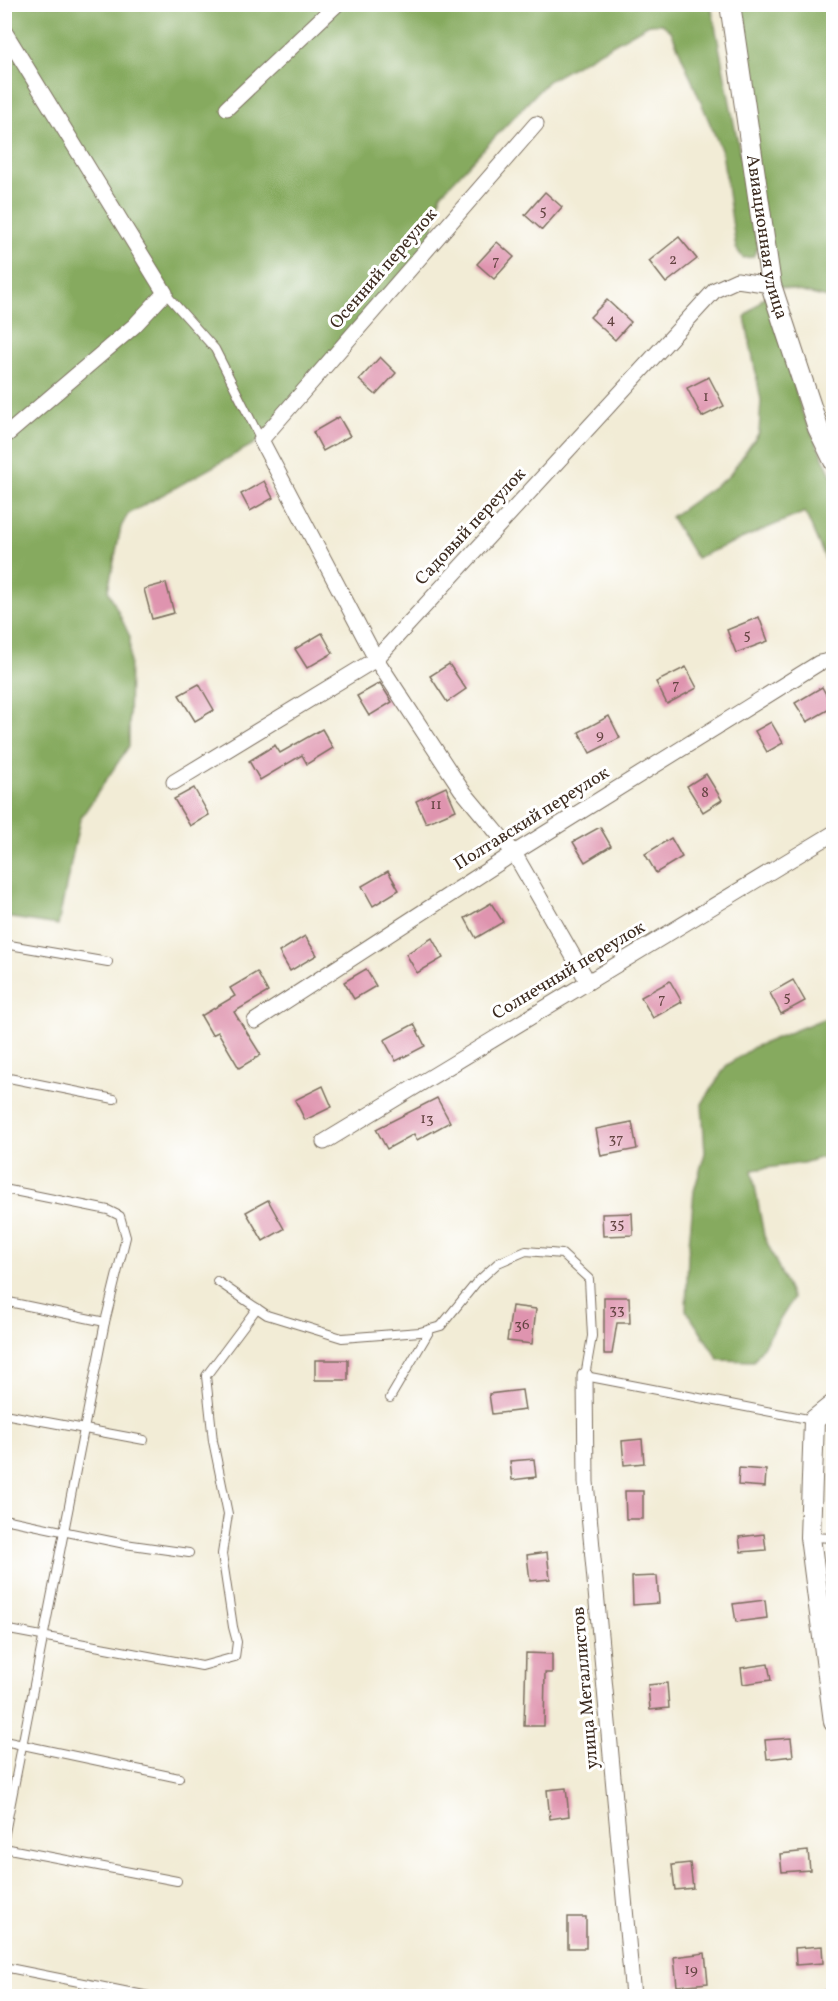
<svg xmlns="http://www.w3.org/2000/svg" width="838" height="2001" font-family="Vollkorn,serif">
	<style>
		.forest { fill: #86aa5f; stroke: #606a3e; stroke-width: 1.5 }
		.building { fill: #df94af }
		.lines { fill: none; stroke-linecap: round; stroke-linejoin: round }
		.service-casing { stroke: #7b6e5e; stroke-width: 10 }
		.minor-casing { stroke: #7b6e5e; stroke-width: 17 }
		.tertiary-casing { stroke: #7b6e5e; stroke-width: 22 }
		.service { stroke: #fff; stroke-width: 8 }
		.minor { stroke: #fff; stroke-width: 15 }
		.tertiary { stroke: #fff; stroke-width: 20 }
		.labels { text-anchor: middle; dominant-baseline: central; stroke-width: 6; stroke-linejoin: round; paint-order: stroke }
		.number-label { font-size: 15px; fill: #644442 }
		.street-label { font-size: 18px; fill: #3b2a1e; stroke: #fff }
	</style>
	<rect width="100%" height="100%" fill="#fff"/>
	<filter id="ink" filterUnits="userSpaceOnUse"><feTurbulence type="fractalNoise" baseFrequency=".0167" numOctaves="2"/><feDisplacementMap in="SourceGraphic" scale="12" xChannelSelector="R" yChannelSelector="G"/><feConvolveMatrix kernelMatrix="1 2 1 2 8 2 1 2 1" color-interpolation-filters="sRGB"/></filter>
	<filter id="wash" filterUnits="userSpaceOnUse"><feTurbulence type="fractalNoise" baseFrequency=".008" numOctaves="4" result="noise"/><feDisplacementMap in="SourceGraphic" scale="24" xChannelSelector="R" yChannelSelector="G"/><feGaussianBlur stdDeviation="1.35" result="paint"/><feColorMatrix in="noise" values="0 0 0 0 0 0 0 0 0 0 0 0 0 0 0 0 0 1.4 0 .05"/><feComposite in="paint" operator="in"/></filter>
	<g filter="url(#wash)">
		<rect width="100%" height="100%" fill="#f2ecd6"/>
		<g class="forest">
			<polygon points="4,5 711,5 758,246 753,257 743,258 736,248 722,152 671,31 662,24 649,24 548,81 441,194 428,249 261,440 128,514 121,527 108,590 130,637 129,746 80,819 58,925 5,917"/>
			<polygon points="726,5 833,5 833,299 771,285"/>
			<polygon points="767,294 802,412 833,479 833,577 805,512 696,558 671,517 729,476 759,433 761,400 745,317"/>
			<polygon points="833,1018 833,1154 803,1163 752,1170 764,1236 793,1299 754,1361 719,1360 686,1310 688,1255 694,1191 705,1153 702,1104 726,1066 754,1047 823,1019"/>
		</g>
		<g id="blocks">
			<g class="building">
				<polygon points="545,192 562,207 542,230 525,215"/>
				<polygon points="679,237 697,259 666,283 649,261"/>
				<polygon points="497,242 514,257 494,279 477,264"/>
				<polygon points="607,300 631,322 615,340 590,317"/>
				<polygon points="380,357 396,373 376,395 359,380"/>
				<polygon points="709,377 724,406 702,417 687,388"/>
				<polygon points="339,417 350,436 323,451 313,432"/>
				<polygon points="264,481 273,498 250,511 241,494"/>
				<polygon points="166,583 174,613 152,619 144,589"/>
				<polygon points="759,617 768,641 736,653 727,630"/>
				<polygon points="322,633 333,653 307,668 295,649"/>
				<polygon points="449,664 466,689 447,702 430,676"/>
				<polygon points="686,667 697,688 667,704 656,682"/>
				<polygon points="380,683 392,702 369,716 357,696"/>
				<polygon points="199,684 214,710 195,721 179,695"/>
				<polygon points="822,687 833,707 807,722 795,703"/>
				<polygon points="609,716 620,738 590,753 579,732"/>
				<polygon points="771,722 783,743 767,752 755,731"/>
				<polygon points="322,729 333,748 307,764 302,755 260,780 249,761 275,745 280,753"/>
				<polygon points="706,774 722,800 703,812 687,786"/>
				<polygon points="446,787 456,810 426,823 416,801"/>
				<polygon points="194,788 209,815 190,826 174,799"/>
				<polygon points="600,827 611,846 585,862 573,842"/>
				<polygon points="671,838 682,857 656,873 645,854"/>
				<polygon points="388,871 399,890 373,906 362,886"/>
				<polygon points="491,903 503,922 476,938 465,918"/>
				<polygon points="305,936 317,955 290,971 279,952"/>
				<polygon points="432,938 443,958 417,973 406,954"/>
				<polygon points="366,969 376,986 354,999 344,982"/>
				<polygon points="257,972 268,992 234,1012 261,1055 239,1068 218,1032 212,1035 201,1016 235,996 230,988"/>
				<polygon points="793,980 805,1001 781,1014 770,993"/>
				<polygon points="670,981 682,1002 653,1018 641,997"/>
				<polygon points="414,1024 425,1046 396,1061 384,1040"/>
				<polygon points="323,1086 332,1107 305,1120 295,1100"/>
				<polygon points="437,1098 450,1122 417,1140 414,1134 387,1149 376,1129"/>
				<polygon points="632,1122 637,1149 601,1156 596,1129"/>
				<polygon points="268,1200 284,1229 263,1241 246,1212"/>
				<polygon points="632,1213 633,1235 603,1236 602,1214"/>
				<polygon points="604,1297 629,1297 630,1323 617,1323 612,1354 604,1354"/>
				<polygon points="512,1306 536,1309 532,1344 507,1341"/>
				<rect x="315" y="1360" width="33" height="20"/>
				<polygon points="522,1390 525,1410 492,1414 489,1394"/>
				<polygon points="642,1439 644,1463 624,1465 622,1441"/>
				<polygon points="534,1459 536,1477 512,1480 510,1461"/>
				<polygon points="739,1468 766,1470 765,1487 738,1485"/>
				<polygon points="625,1491 643,1491 643,1519 626,1519"/>
				<polygon points="764,1534 766,1550 741,1552 739,1537"/>
				<polygon points="547,1552 550,1579 530,1581 527,1555"/>
				<polygon points="657,1576 659,1603 633,1605 632,1577"/>
				<polygon points="765,1600 767,1618 736,1622 733,1604"/>
				<polygon points="526,1653 552,1654 552,1673 545,1673 544,1726 524,1726"/>
				<polygon points="768,1664 771,1680 743,1684 741,1668"/>
				<polygon points="667,1683 669,1708 650,1710 648,1685"/>
				<polygon points="791,1738 793,1756 767,1759 765,1740"/>
				<polygon points="566,1788 569,1816 550,1819 547,1790"/>
				<polygon points="808,1851 810,1870 782,1872 780,1854"/>
				<polygon points="690,1863 693,1888 675,1890 672,1865"/>
				<rect x="568" y="1917" width="18" height="31"/>
				<polygon points="822,1946 823,1963 796,1965 795,1948"/>
				<polygon points="705,1953 708,1983 677,1986 674,1957"/>
			</g>
		</g>
	</g>
	<g filter="url(#ink)">
		<use href="#blocks" fill-opacity="0" stroke="#7b6e5e" stroke-width="1.5"/>
		<g class="lines">
			<g class="service-casing">
				<g id="service">
					<polyline points="165,293 215,349 261,440"/>
					<polyline points="4,944 108,962"/>
					<polyline points="4,1077 114,1099"/>
					<polyline points="4,1189 108,1210 120,1216 126,1237 105,1322 4,1838"/>
					<polyline points="217,1281 267,1315 342,1338 420,1332 441,1326 476,1283 498,1263 526,1251 562,1254 589,1279 592,1336 585,1376 813,1420"/>
					<polyline points="4,1301 105,1322"/>
					<polyline points="390,1398 430,1330"/>
					<polyline points="4,1414 144,1440"/>
					<polyline points="4,1519 125,1544 189,1553"/>
					<polyline points="811,1537 834,1538"/>
					<polyline points="4,1629 202,1666 235,1657 237,1642 233,1627 222,1554 228,1514 213,1441 206,1376 257,1308"/>
					<polyline points="4,1741 179,1778"/>
					<polyline points="4,1848 177,1881"/>
					<polyline points="4,1967 149,1996"/>
					<polyline points="811,1996 834,1994"/>
				</g>
			</g>
			<g class="minor-casing">
				<g id="minor">
					<polyline points="4,31 165,293 134,326 4,437"/>
					<polyline points="227,108 337,4"/>
					<polyline points="536,124 261,440 376,659 461,789 514,853 588,982"/>
					<polyline points="174,782 376,659 715,290 737,280 771,285"/>
					<polyline points="255,1021 514,853 819,663 834,660"/>
					<polyline points="324,1142 834,833"/>
					<polyline points="585,1376 586,1482 633,1996"/>
				</g>
			</g>
			<g class="tertiary-casing">
				<g id="tertiary">
					<path id="s1" d="M730,4L771,285L818,428L834,461"/>
					<polyline points="834,1404 814,1420 810,1537 834,1722"/>
				</g>
			</g>
			<use href="#service" class="service"/>
			<use href="#minor" class="minor"/>
			<use href="#tertiary" class="tertiary"/>
		</g>
	</g>
	<g class="labels">
		<g class="number-label">
			<text x="543" y="211">5</text>
			<text x="673" y="260">2</text>
			<text x="496" y="261">7</text>
			<text x="611" y="320">4</text>
			<text x="706" y="397">1</text>
			<text x="747" y="635">5</text>
			<text x="676" y="685">7</text>
			<text x="600" y="735">9</text>
			<text x="705" y="793">8</text>
			<text x="436" y="805">11</text>
			<text x="787" y="997">5</text>
			<text x="662" y="999">7</text>
			<text x="427" y="1119">13</text>
			<text x="616" y="1139">37</text>
			<text x="617" y="1224">35</text>
			<text x="617" y="1310">33</text>
			<text x="522" y="1325">36</text>
			<text x="691" y="1970">19</text>
		</g>
		<g class="street-label">
			<text stroke="none"><textPath href="#s1" startOffset="236">Авиационная улица</textPath></text>
			<text transform="translate(384 269) rotate(-49)">Осенний переулок</text>
			<text transform="translate(471 527) rotate(-47)">Садовый переулок</text>
			<text transform="translate(532 819) rotate(-32)">Полтавский переулок</text>
			<text transform="translate(569 971) rotate(-31)">Солнечный переулок</text>
			<text transform="translate(586 1688) rotate(-95)">улица Металлистов</text>
		</g>
	</g>
	<rect width="838" height="2001" fill="none" stroke="#fff" stroke-width="24"/>
</svg>
